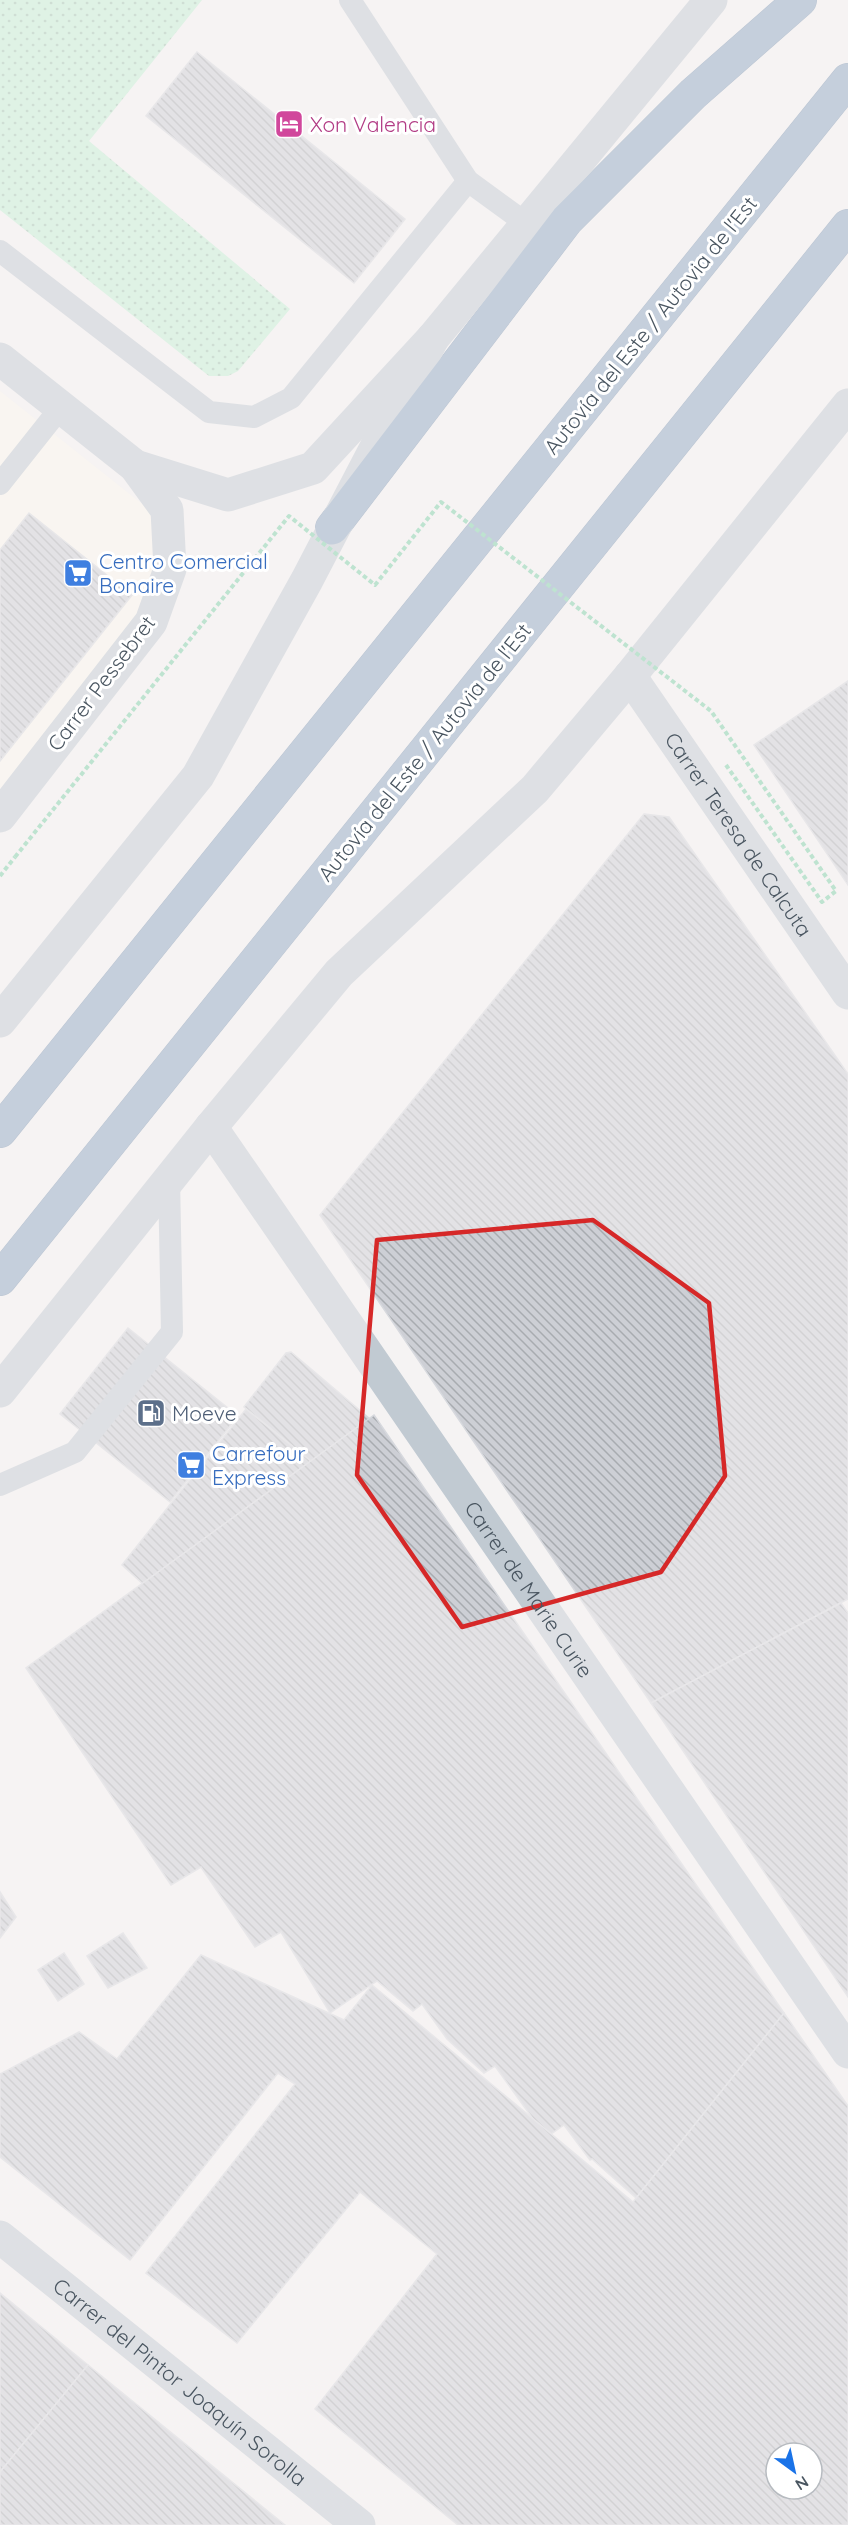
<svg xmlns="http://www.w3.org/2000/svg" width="848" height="2525" font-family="Quicksand,sans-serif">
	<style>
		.commercial { fill: #fdf9ef }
		.grass { fill: url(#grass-dots) }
		.building { fill: url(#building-back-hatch); stroke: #d7d9de; stroke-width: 1.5; fill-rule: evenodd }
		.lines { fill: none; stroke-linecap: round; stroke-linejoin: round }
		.highway-casing { stroke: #7690ad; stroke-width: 34 }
		.path { stroke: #7ad0a6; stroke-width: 4; stroke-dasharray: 4.5 3; stroke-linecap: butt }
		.lane { stroke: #c1cad2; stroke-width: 22 }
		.street { stroke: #c1cad2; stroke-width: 33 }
		.highway { stroke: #8ba5c1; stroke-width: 33 }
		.path-bridge { stroke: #7ad0a6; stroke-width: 4; stroke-dasharray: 4.5 3; stroke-linecap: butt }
		.marked { fill: none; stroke: #d62828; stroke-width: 4.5; stroke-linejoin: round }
		.labels { text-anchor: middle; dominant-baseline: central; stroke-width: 6; stroke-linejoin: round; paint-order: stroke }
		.hotel-label { font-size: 21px; fill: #b23c85; stroke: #fff; text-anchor: start }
		.street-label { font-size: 21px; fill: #4a5661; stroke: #fff }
		.shop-label { font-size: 21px; fill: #366cbe; stroke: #fff; text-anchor: start }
		.service-label { font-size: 21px; fill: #4e5e75; stroke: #fff; text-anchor: start }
	</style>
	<defs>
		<pattern id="grass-dots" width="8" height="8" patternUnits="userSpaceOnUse" patternTransform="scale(1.5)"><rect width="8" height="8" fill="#c3f1d5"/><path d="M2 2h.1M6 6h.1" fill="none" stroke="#a0c6b0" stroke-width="1.8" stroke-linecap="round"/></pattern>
		<pattern id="building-back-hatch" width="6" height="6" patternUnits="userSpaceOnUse" patternTransform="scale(1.5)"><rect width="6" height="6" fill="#cdcfd5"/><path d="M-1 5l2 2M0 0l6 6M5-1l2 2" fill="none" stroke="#a8abb0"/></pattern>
	</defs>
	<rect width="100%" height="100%" fill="#f5f3f3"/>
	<polygon class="commercial" points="0,391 151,511 161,548 151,599 0,789"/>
	<polygon class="grass" points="0,0 202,0 89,141 290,309 238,371 228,376 209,376 0,210"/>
	<g class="building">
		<polygon points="197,52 405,219 354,283 146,116"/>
		<polygon points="29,513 132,595 0,761 0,550"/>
		<polygon points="848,681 848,885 754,745"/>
		<polygon points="644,814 669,817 848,1074 848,1599 651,1703 320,1215"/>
		<polygon points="128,1328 238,1416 170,1502 60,1414"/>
		<polygon points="291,1352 370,1419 312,1462 244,1407 286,1353"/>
		<polygon points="246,1409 312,1462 143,1584 122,1565"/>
		<polygon points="374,1415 784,2013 636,2198 592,2159 590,2160 564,2125 551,2134 533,2119 495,2066 484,2073 447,2039 422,2004 413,2011 377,1981 330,2013 281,1932 255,1947 201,1867 171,1885 26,1668"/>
		<polygon points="841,1603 848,1613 848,1997 651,1703"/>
		<polygon points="0,1892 16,1917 0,1938"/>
		<polygon points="123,1933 147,1968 108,1988 87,1956"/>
		<polygon points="64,1953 84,1984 58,2001 38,1970"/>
		<path d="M201,1955L344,2020L372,1985L633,2202L784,2013L848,2106V2525H458L315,2409L437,2254L360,2192L237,2343L146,2273L295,2084L278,2073L130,2260L0,2157V2074L79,2032L117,2059ZM776,2453H812V2489H776Z"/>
		<polygon points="0,2293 88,2365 0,2472"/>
		<polygon points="88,2365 259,2504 285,2525 0,2525 0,2472"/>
	</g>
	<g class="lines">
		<g class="highway-casing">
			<g id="highway">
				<polyline points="332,528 567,220 693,94 800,0"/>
				<polyline points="0,1131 848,80"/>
				<polyline points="0,1279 848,226"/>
			</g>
		</g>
		<polyline class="path" points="0,876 15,857"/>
		<g class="lane">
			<polyline points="350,0 468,181 527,224"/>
			<polyline points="0,251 209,412 254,417 291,398 468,181"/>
			<polyline points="0,484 61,407"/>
			<polyline points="0,1485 75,1452 172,1332 169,1178"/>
		</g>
		<g class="street">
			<polyline points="0,359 135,466 167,510 170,569 151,622 0,816"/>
			<polyline points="135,466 228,495 313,468 433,338 711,0"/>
			<path id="s1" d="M630,676L848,993"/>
			<polyline points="0,1021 198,776 307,580 433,338"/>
			<path id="s2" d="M211,1127L848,2052"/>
			<polyline points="0,1391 211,1127 339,973 535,789 630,676 848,405"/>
			<path id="s3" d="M0,2237L359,2525"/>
		</g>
		<use href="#highway" class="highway"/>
		<polyline class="path-bridge" points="15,857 289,516 375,585 441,502 711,711 836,891 822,902 726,765"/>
	</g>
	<path d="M0 0H848V2525H0ZM593,1220L709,1303L725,1476L661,1572L462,1627L357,1475L377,1240Z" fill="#f5f3f3" fill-opacity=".55" fill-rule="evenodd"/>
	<path class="marked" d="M593,1220L709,1303L725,1476L661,1572L462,1627L357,1475L377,1240Z"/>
	<defs>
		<g id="hotel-square" transform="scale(1.5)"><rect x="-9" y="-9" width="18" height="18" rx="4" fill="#d1479c" stroke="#fff"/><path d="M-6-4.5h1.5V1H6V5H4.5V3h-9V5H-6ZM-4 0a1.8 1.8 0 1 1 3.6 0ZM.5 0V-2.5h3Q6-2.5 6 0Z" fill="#fff"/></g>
		<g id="supermarket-square" transform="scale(1.5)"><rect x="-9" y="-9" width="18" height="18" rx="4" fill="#3f7fe0" stroke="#fff"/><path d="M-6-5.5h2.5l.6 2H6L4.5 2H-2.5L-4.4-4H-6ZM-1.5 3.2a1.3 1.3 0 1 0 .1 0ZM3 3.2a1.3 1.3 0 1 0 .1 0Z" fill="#fff"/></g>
		<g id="fuel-square" transform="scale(1.5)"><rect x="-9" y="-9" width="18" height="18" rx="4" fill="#5c6f8a" stroke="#fff"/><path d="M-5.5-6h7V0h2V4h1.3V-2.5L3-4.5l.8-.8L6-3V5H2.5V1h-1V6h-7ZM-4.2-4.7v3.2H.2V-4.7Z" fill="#fff"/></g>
	</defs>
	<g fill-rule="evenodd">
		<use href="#hotel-square" x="289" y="124"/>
		<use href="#supermarket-square" x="78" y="573"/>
		<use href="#fuel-square" x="151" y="1413"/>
		<use href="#supermarket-square" x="191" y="1465"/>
	</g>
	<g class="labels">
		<g class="hotel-label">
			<text x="310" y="124">Xon Valencia</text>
		</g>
		<g class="street-label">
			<text transform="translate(650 325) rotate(-51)">Autovía del Este / Autovia de l'Est</text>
			<text transform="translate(101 683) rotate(-53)">Carrer Pessebret</text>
			<text transform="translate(424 752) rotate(-51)">Autovía del Este / Autovia de l'Est</text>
			<text stroke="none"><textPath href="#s1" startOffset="192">Carrer Teresa de Calcuta</textPath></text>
			<text stroke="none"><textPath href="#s2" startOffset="561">Carrer de Marie Curie</textPath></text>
			<text stroke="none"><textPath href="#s3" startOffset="231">Carrer del Pintor Joaquín Sorolla</textPath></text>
		</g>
		<g class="shop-label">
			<text x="99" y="561">Centro Comercial<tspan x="99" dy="24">Bonaire</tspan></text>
			<text x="212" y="1453">Carrefour<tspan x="212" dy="24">Express</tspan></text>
		</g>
		<g class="service-label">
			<text x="172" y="1413">Moeve</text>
		</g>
	</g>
	<g transform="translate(794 2471) rotate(147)"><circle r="28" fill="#ffffff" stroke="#b7bbc0" stroke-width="1.5"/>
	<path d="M0-4.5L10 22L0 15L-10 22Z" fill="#1a73e8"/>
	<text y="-9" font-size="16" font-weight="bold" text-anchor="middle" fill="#4a5661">N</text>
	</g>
</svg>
